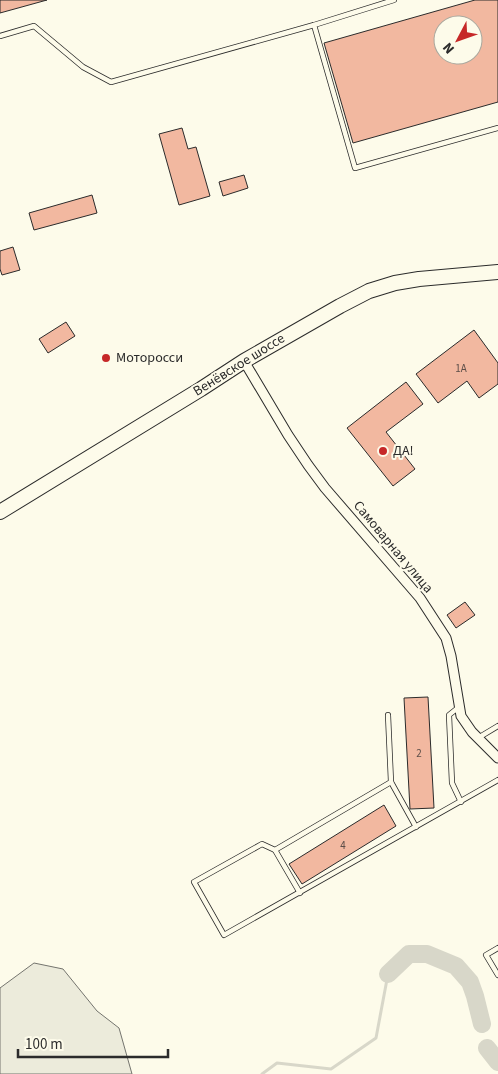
<svg xmlns="http://www.w3.org/2000/svg" width="498" height="1074" font-family="'Source Sans 3',sans-serif">
	<style>
		.green { fill: #ecebdb; stroke: #74746e }
		.lines { fill: none; stroke-linecap: round; stroke-linejoin: round }
		.stream { stroke: #d8d7c9; stroke-width: 3 }
		.river { stroke: #d8d7c9; stroke-width: 18 }
		.building { fill: #f2b8a0; stroke: #2b2b2b; fill-rule: evenodd }
		.lane-casing { stroke: #2b2b2b; stroke-width: 6 }
		.street-casing { stroke: #2b2b2b; stroke-width: 11 }
		.primary-casing { stroke: #2b2b2b; stroke-width: 16 }
		.lane { stroke: #fdfbea; stroke-width: 4.5 }
		.street { stroke: #fdfbea; stroke-width: 9 }
		.primary { stroke: #fdfbea; stroke-width: 14 }
		.poi-dot { fill: #c62828; stroke: #fdfbea; stroke-width: 2 }
		.labels { text-anchor: middle; dominant-baseline: central; stroke-width: 4; stroke-linejoin: round; paint-order: stroke }
		.number-label { font-size: 11px; fill: #5d4e48 }
		.poi-label { font-size: 14px; fill: #2b2b2b; stroke: #fdfbea; text-anchor: start }
		.street-label { font-size: 14px; fill: #2b2b2b; stroke: #fdfbea }
	</style>
	<rect width="100%" height="100%" fill="#fdfbea"/>
	<polygon class="green" points="34,963 63,969 97,1011 119,1028 132,1074 0,1074 0,988"/>
	<g class="lines">
		<polyline class="stream" points="262,1074 277,1063 331,1069 376,1038 388,974"/>
		<g class="river">
			<polyline points="388,974 409,954 427,954 456,966 470,982 475,996 482,1024"/>
			<polyline points="487,1048 498,1062"/>
		</g>
	</g>
	<g class="building">
		<polygon points="0,0 47,0 0,13"/>
		<path d="M475,0H498V102L353,143L324,43ZM443,25H473V55H443Z"/>
		<polygon points="182,128 188,149 196,147 210,196 179,205 159,134"/>
		<polygon points="244,175 248,188 223,196 219,182"/>
		<polygon points="92,195 97,213 34,230 29,213"/>
		<polygon points="13,247 20,270 2,275 0,269 0,251"/>
		<polygon points="66,322 75,336 48,353 39,339"/>
		<polygon points="474,330 498,363 498,384 479,398 467,381 438,403 416,374"/>
		<polygon points="406,382 423,404 386,432 415,469 393,486 347,428"/>
		<polygon points="465,602 475,615 456,628 447,615"/>
		<polygon points="428,697 434,808 410,809 404,698"/>
		<polygon points="384,805 396,826 302,884 289,864"/>
	</g>
	<g class="lines">
		<g class="lane-casing">
			<g id="lane">
				<polyline points="394,0 314,25 355,168 498,128"/>
				<polyline points="0,36 34,26 83,67 111,82 314,25"/>
				<polyline points="459,707 449,715 452,783 461,802"/>
				<polyline points="388,715 391,782 275,850 262,844 194,882 224,935 498,780"/>
				<polyline points="478,738 498,726"/>
				<polyline points="391,782 416,827"/>
				<polyline points="275,850 300,893"/>
				<polyline points="498,948 486,955 498,975"/>
			</g>
		</g>
		<g class="street-casing">
			<polyline id="street" points="244,361 288,435 308,465 325,488 420,598 446,638 451,656 461,716 472,732 498,758"/>
		</g>
		<g class="primary-casing">
			<polyline id="primary" points="0,512 201,389 244,361 340,306 369,291 395,283 419,279 498,272"/>
		</g>
		<use href="#lane" class="lane"/>
		<use href="#street" class="street"/>
		<use href="#primary" class="primary"/>
	</g>
	<g class="poi-dot">
		<circle cx="106" cy="358" r="5"/>
		<circle cx="383" cy="451" r="5"/>
	</g>
	<g class="labels">
		<g class="number-label">
			<text x="461" y="368">1А</text>
			<text x="419" y="753">2</text>
			<text x="343" y="845">4</text>
		</g>
		<g class="poi-label">
			<text x="116" y="358">Моторосси</text>
			<text x="393" y="451">ДА!</text>
		</g>
		<g class="street-label">
			<text transform="translate(239 365) rotate(-32)">Венёвское шоссе</text>
			<text transform="translate(393 547) rotate(50)">Самоварная улица</text>
		</g>
	</g>
	<g transform="translate(458 40) rotate(229)"><circle r="24" fill="#fdfbea" stroke="#a9a89e"/>
	<path d="M0-4L9 19L0 12L-9 19Z" fill="#c62828"/>
	<text y="-8" font-size="14" font-weight="bold" text-anchor="middle" fill="#2b2b2b">N</text>
	</g>
	<path d="M18 1049v8h150v-8" fill="none" stroke="#2b2b2b" stroke-width="2.5"/>
	<text x="25" y="1049" font-size="15" fill="#2b2b2b" stroke="#fdfbea" stroke-width="4" paint-order="stroke">100 m</text>
</svg>
